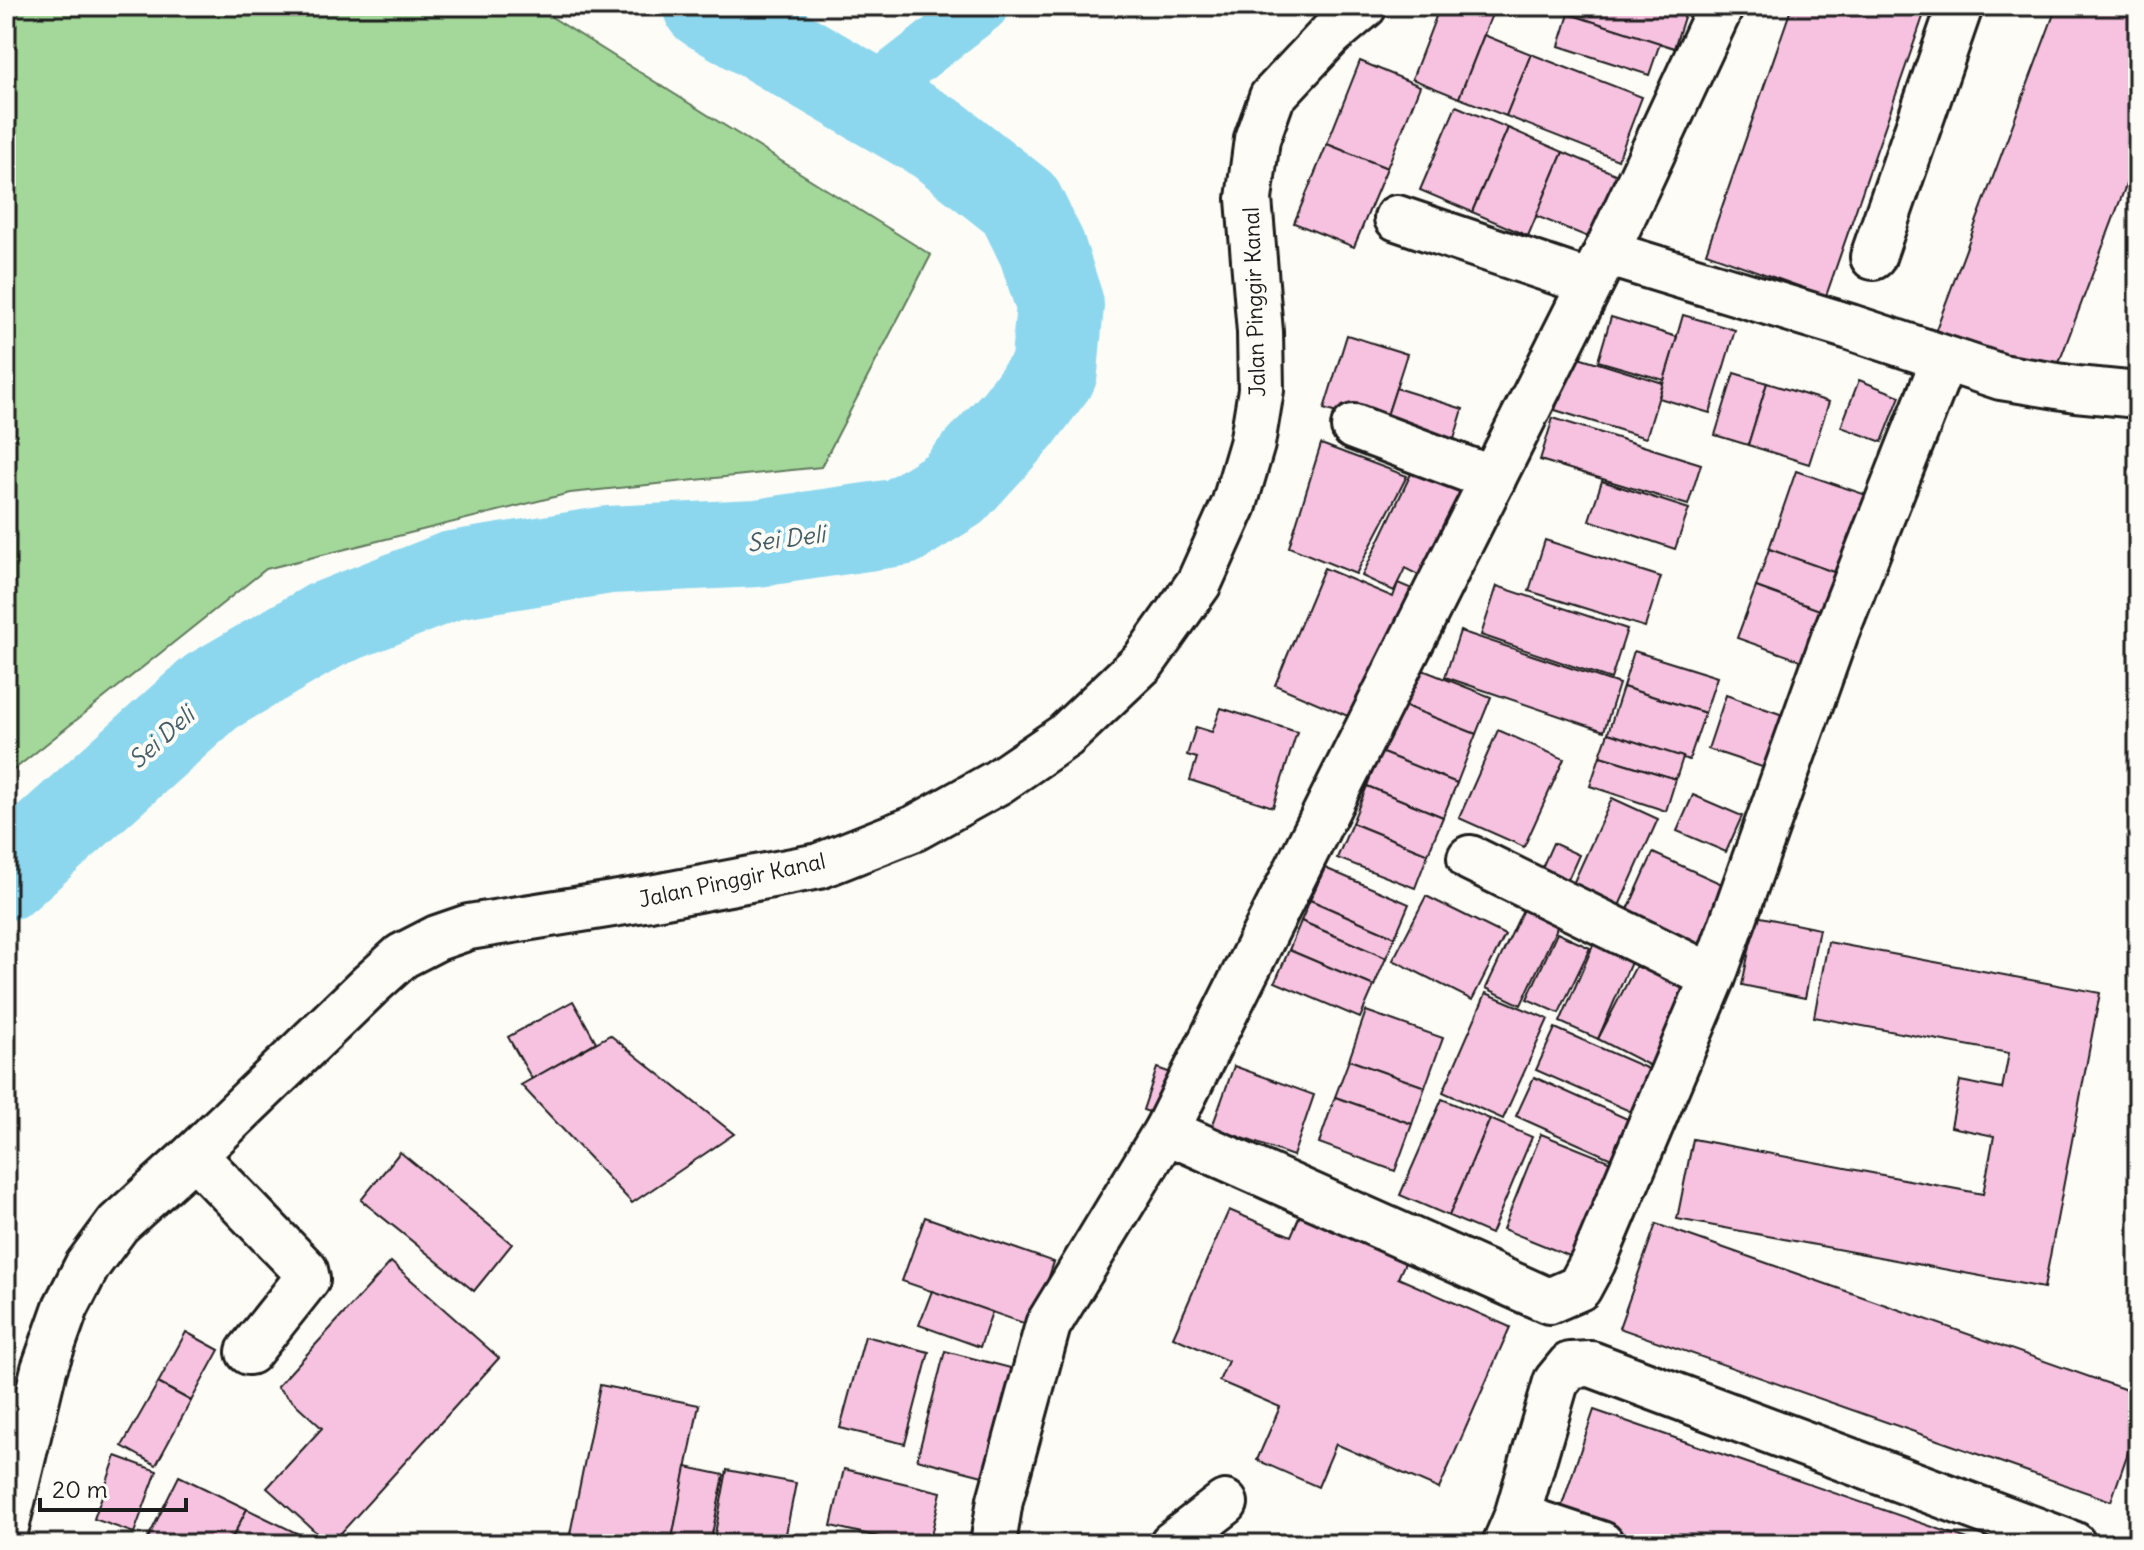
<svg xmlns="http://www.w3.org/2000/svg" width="2144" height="1550" font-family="Delius,sans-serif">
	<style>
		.green { fill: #a4d89b; stroke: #607a5c; stroke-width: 2 }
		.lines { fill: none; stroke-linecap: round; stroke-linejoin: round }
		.canal { stroke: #8dd7ee; stroke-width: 52 }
		.river { stroke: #8dd7ee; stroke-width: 88 }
		.building { fill: #f6c2e0; stroke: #1c1c1c; stroke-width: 2 }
		.minor-casing { stroke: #1c1c1c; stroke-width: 50 }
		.minor { stroke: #fdfcf7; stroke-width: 44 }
		.labels { text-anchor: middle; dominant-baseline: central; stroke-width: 8; stroke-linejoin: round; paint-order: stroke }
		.street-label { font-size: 22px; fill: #1c1c1c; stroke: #fdfcf7 }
		.water-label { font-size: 24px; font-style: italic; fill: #445d66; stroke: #fdfcf7 }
	</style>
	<rect width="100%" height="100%" fill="#fdfcf7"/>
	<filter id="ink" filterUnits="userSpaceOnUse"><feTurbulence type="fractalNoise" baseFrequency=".0125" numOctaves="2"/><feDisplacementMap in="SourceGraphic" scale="16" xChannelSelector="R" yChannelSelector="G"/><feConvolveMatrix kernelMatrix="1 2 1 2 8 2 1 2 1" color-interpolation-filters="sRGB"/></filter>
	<g filter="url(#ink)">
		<polygon class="green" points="6,6 534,6 931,255 821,467 570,493 266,569 6,776"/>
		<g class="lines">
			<polyline class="canal" points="865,98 983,6"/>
			<polyline class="river" points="6,876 211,692 326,625 453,575 609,550 757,543 901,522 954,489 1018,419 1054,371 1060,305 1042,249 1020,204 939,140 707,6"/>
		</g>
		<g class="building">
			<polygon points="1440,6 1487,6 1494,9 1459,98 1412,79"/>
			<polygon points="1557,6 1661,6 1685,14 1674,48 1569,14 1556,8"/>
			<polygon points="1661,6 1710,6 1705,20"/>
			<polygon points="1792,6 1900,6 1924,14 1826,296 1706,253"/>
			<polygon points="2057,6 2138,6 2138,153 2054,376 1935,332"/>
			<polygon points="1569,14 1660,43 1649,75 1559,46"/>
			<polygon points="1484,35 1531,54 1506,116 1459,98"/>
			<polygon points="1531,54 1642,97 1618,160 1506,116"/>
			<polygon points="1360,61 1420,86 1387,168 1327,144"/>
			<polygon points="1456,106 1508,128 1472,212 1420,190"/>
			<polygon points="1508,128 1563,152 1528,236 1472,212"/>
			<polygon points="1327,144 1387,168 1354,247 1294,223"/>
			<polygon points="1563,152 1620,176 1593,239 1536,216"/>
			<polygon points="1683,315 1735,330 1710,413 1659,398"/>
			<polygon points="1611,317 1677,337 1664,380 1598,361"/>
			<polygon points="1347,335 1407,354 1383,428 1324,409"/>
			<polygon points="1572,355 1663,383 1646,438 1555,410"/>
			<polygon points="1734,373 1767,383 1748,445 1715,435"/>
			<polygon points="1859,380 1900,396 1882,442 1841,427"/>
			<polygon points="1767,383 1829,402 1809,464 1748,445"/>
			<polygon points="1396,388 1463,409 1451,449 1383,428"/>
			<polygon points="1553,418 1701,464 1688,505 1540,460"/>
			<polygon points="1321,444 1407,476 1356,574 1289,547"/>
			<polygon points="1419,457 1473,483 1426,579 1405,568 1394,591 1362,576"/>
			<polygon points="1796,471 1881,500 1853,579 1769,549"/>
			<polygon points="1602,481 1689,509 1675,549 1589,520"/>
			<polygon points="1545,540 1661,577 1645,627 1529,591"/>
			<polygon points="1769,549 1853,579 1839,617 1756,587"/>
			<polygon points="1324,568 1393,597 1398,583 1419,592 1364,723 1275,685"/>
			<polygon points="1497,586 1627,629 1611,679 1481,635"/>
			<polygon points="1756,587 1839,617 1822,668 1737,638"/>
			<polygon points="1460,631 1619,684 1604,731 1445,677"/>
			<polygon points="1634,651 1717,677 1705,713 1623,687"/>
			<polygon points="1415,667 1491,697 1476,734 1400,704"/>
			<polygon points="1623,687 1705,713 1689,760 1608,733"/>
			<polygon points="1726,695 1797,720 1780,773 1708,749"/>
			<polygon points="1400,704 1476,734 1457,783 1380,752"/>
			<polygon points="1221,708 1297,732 1273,807 1190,780 1197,758 1187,755 1196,727 1212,732"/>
			<polygon points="1498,730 1564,759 1524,847 1459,818"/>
			<polygon points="1608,733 1683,757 1676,779 1600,756"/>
			<polygon points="1380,752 1457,783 1443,817 1367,786"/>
			<polygon points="1600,756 1676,779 1666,811 1590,786"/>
			<polygon points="1367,786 1443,817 1428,854 1352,823"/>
			<polygon points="1693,795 1742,816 1726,852 1677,831"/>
			<polygon points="1612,798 1658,819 1619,906 1572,886"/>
			<polygon points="1352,823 1428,854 1415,888 1337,858"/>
			<polygon points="1553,843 1579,855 1563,891 1537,879"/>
			<polygon points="1653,853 1742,893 1714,955 1625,916"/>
			<polygon points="1325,868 1409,904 1395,937 1310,900"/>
			<polygon points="1426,896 1505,935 1472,1000 1393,960"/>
			<polygon points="1310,900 1395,937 1386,958 1301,921"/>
			<polygon points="1527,901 1562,917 1521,1005 1486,988"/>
			<polygon points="1756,916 1819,929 1805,998 1742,985"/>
			<polygon points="1301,921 1386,958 1374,986 1289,950"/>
			<polygon points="1557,933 1590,948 1559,1013 1527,999"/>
			<polygon points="1828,942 2100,993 2044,1288 1677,1219 1693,1139 1983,1194 1994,1136 1951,1127 1960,1081 2002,1089 2009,1053 1814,1017"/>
			<polygon points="1594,943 1632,960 1598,1039 1560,1022"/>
			<polygon points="1289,950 1374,986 1360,1018 1275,982"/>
			<polygon points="1639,960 1704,995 1662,1072 1598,1039"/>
			<polygon points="1486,993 1548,1019 1503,1119 1443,1092"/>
			<polygon points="573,1001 596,1042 532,1079 508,1037"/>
			<polygon points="1366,1011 1443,1038 1425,1087 1349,1060"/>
			<polygon points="1555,1028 1669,1078 1650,1120 1536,1070"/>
			<polygon points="610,1035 734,1134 632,1203 521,1085"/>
			<polygon points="1349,1060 1425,1087 1412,1124 1335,1097"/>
			<polygon points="1234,1066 1314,1095 1293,1156 1212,1127"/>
			<polygon points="1157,1068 1177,1075 1163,1117 1143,1110"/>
			<polygon points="1534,1077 1634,1122 1616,1161 1516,1116"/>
			<polygon points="1335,1097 1412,1124 1395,1171 1319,1143"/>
			<polygon points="1442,1099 1490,1119 1449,1216 1400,1195"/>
			<polygon points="1490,1119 1532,1137 1491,1234 1449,1216"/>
			<polygon points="1541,1134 1616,1164 1577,1259 1503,1229"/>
			<polygon points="400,1152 512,1244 474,1291 361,1200"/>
			<polygon points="1229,1210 1291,1236 1301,1213 1413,1245 1398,1278 1510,1327 1439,1489 1336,1444 1318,1487 1257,1460 1280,1407 1219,1381 1228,1361 1173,1337"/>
			<polygon points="925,1217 1054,1262 1032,1326 902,1281"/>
			<polygon points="1656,1224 2138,1394 2138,1424 2111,1501 1619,1328"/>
			<polygon points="391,1262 499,1358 331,1544 329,1544 267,1488 322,1428 277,1387"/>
			<polygon points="932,1291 992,1312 980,1347 919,1325"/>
			<polygon points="186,1332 219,1350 191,1401 158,1383"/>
			<polygon points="865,1336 929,1352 905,1444 840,1428"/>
			<polygon points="945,1351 1026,1372 998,1480 917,1459"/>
			<polygon points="158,1383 191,1401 156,1465 122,1446"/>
			<polygon points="600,1385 699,1405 671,1544 568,1544"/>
			<polygon points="1594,1410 1982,1544 1644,1544 1559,1514"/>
			<polygon points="116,1456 157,1471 134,1533 94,1519"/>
			<polygon points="686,1467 724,1475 710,1544 671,1544"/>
			<polygon points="844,1469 941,1492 929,1544 909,1544 831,1526"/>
			<polygon points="727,1470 796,1483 784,1544 713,1544"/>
			<polygon points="179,1476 247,1509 229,1544 145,1544"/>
			<polygon points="247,1509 319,1544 229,1544"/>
		</g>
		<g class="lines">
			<g class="minor-casing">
				<g id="minor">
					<polyline points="1397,218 1590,283"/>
					<polyline points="1606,253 1850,327 2001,377 2076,389 2138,395"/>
					<polyline points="1873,257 1960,6"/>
					<polyline points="1354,427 1493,479"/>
					<polyline points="1470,858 1713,977"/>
					<polyline points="1166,1131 1549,1301 1579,1288 1593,1262 1713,977 1835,635 1944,359"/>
					<polyline points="194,1155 305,1270 307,1279 249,1352"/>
					<polyline points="1517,1516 1601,1544"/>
					<polyline points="6,1527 44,1369 66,1307 87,1266 118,1224 194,1155 370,985 402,956 437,938 469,927 650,898 819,866 915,828 998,782 1065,736 1143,662 1199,583 1234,505 1252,444 1261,390 1260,332 1249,199 1257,139 1272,97 1331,34 1364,6"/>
					<polyline points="993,1544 1000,1500 1048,1325 1166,1131 1606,253 1721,6"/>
					<polyline points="1172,1544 1225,1503"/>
					<polyline points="1505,1544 1517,1516 1556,1382 1570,1365 1591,1364 2073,1544"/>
				</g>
			</g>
			<use href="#minor" class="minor"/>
		</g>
	</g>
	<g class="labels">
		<g class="street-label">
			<text transform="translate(1254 302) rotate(-92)">Jalan Pinggir Kanal</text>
			<text transform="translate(732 880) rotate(-12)">Jalan Pinggir Kanal</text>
		</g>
		<g class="water-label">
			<text transform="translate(786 538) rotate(-7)">Sei Deli</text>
			<text transform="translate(161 737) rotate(-42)">Sei Deli</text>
		</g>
	</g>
	<rect width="2144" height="1550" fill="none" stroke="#fdfcf7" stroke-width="32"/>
	<rect x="16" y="16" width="2112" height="1518" fill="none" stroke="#1c1c1c" stroke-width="3" filter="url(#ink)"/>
	<path d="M40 1498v12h146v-12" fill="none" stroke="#1c1c1c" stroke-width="4"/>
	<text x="52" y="1498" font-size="24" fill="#1c1c1c" stroke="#fdfcf7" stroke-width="6" paint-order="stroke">20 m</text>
</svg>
